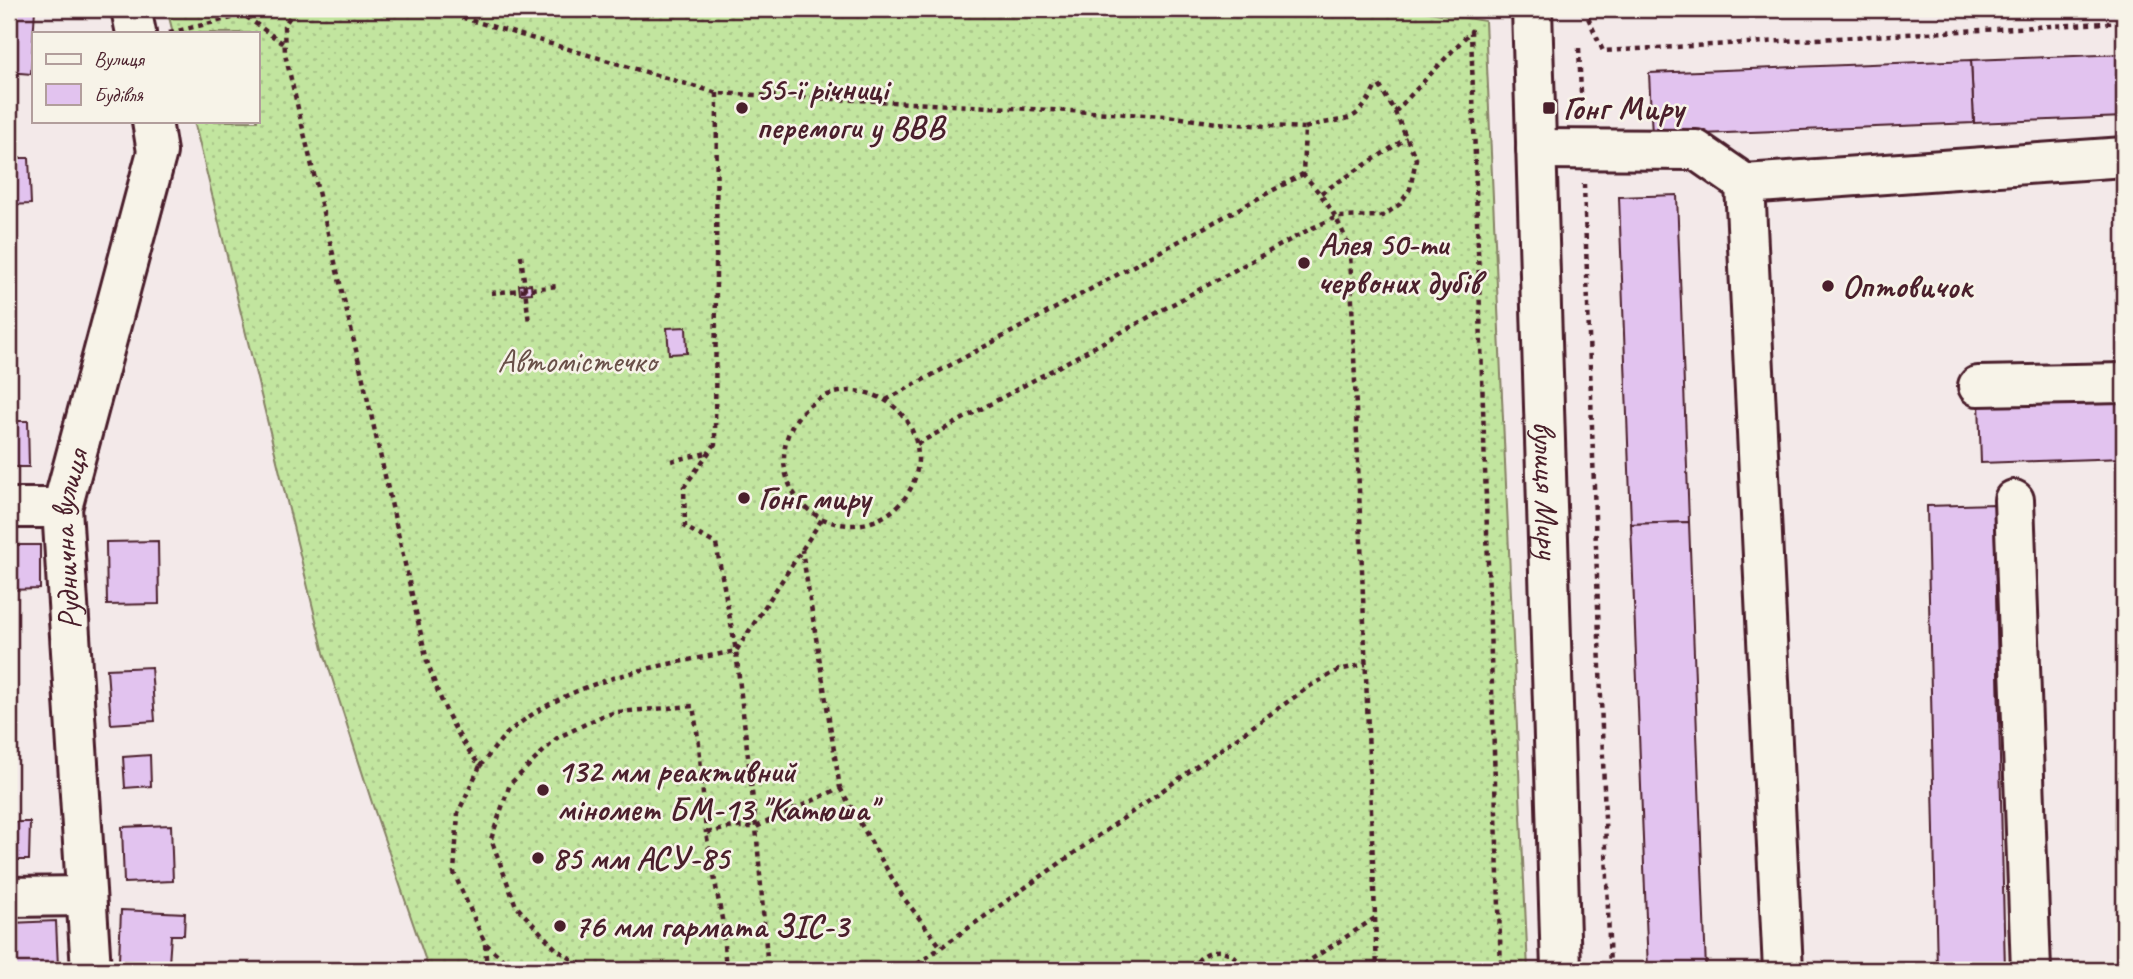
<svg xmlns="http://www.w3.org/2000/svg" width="2133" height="979" font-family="Caveat,sans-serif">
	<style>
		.grass { fill: url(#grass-dots); stroke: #868265; stroke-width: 2 }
		.building { fill: #e2c3ef; stroke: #4a1f2b; stroke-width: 2 }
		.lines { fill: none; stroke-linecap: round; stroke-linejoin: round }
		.minor-casing { stroke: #4a1f2b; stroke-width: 44 }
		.path { stroke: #4a1f2b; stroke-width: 4.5; stroke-dasharray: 5 5; stroke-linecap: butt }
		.minor { stroke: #f7f3e8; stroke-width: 38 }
		.poi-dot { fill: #4a1f2b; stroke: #f7f3e8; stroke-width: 2.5 }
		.labels { text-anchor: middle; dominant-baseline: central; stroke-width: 5; stroke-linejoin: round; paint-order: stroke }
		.poi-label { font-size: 33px; font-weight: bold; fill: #4a1f2b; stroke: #f7f3e8; text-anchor: start }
		.park-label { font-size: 33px; fill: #685048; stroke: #f7f3e8 }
		.street-label { font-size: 33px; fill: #4a1f2b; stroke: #f7f3e8 }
	</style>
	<defs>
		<pattern id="grass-dots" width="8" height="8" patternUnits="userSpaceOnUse" patternTransform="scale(1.75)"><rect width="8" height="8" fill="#c2e59f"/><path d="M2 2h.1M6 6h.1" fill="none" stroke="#a8c489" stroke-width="1.8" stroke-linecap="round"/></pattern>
	</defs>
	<rect width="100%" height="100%" fill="#f3e9e9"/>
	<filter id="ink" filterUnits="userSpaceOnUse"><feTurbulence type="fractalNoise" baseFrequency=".0143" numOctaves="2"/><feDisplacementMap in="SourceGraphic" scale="14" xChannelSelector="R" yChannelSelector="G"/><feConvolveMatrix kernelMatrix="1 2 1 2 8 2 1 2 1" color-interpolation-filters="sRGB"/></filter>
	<g filter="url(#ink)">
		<polygon class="grass" points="167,9 1411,9 1485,21 1528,970 429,970 373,806 324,653 194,121 257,121 257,33 173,33"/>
		<g class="building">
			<polygon points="9,9 35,9 31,74 9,72"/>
			<polygon points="2124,54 2124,117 1974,123 1971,60"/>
			<polygon points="1971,60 1974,123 1652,136 1649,73"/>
			<polygon points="9,158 29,158 31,204 9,205"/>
			<polygon points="1677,195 1689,522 1631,524 1619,197"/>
			<polygon points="531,284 532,293 520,294 519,285"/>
			<polygon points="686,327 687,353 669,354 667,328"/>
			<polygon points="2124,396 2124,458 1981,463 1979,401"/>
			<polygon points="9,421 28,421 29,467 9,467"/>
			<polygon points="1994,504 2005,970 1937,970 1927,506"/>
			<polygon points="1689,522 1706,970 1648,970 1631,524"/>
			<polygon points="158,541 159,604 107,605 106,542"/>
			<polygon points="9,545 40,545 40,589 9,590"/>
			<polygon points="151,667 155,721 111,724 107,669"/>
			<polygon points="150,755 151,786 125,788 123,757"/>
			<polygon points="9,822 30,822 29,860 9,860"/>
			<polygon points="171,825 173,881 124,883 122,827"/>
			<polygon points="121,910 185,913 184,935 171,935 169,964 119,961"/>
			<polygon points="56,921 58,967 12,969 11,923"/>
		</g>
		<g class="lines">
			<g class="minor-casing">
				<g id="minor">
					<polyline points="131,9 136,33"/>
					<path id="s1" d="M1532,9L1561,970"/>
					<polyline points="1536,149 1696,150 1745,184 1783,970"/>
					<polyline points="1745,184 2124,157"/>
					<polyline points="1978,386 2124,383"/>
					<polyline points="2014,500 2031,970"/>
					<polyline points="9,508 62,508"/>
					<polyline points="9,897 85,896"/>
					<path id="s2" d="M91,970L62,508L157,152L152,121"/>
				</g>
			</g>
			<g class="path">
				<path d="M295,9L284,26L285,54L363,379L427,661C441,703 453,731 480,766L458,813L454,873L485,943L514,970"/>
				<path d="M433,9L717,93L1167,116L1217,123L1305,128L1303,174C1326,199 1338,218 1350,249L1377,970"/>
				<polyline points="1584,9 1603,51 2124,22"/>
				<polyline points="169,33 244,15 285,45"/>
				<polyline points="1579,48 1582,116"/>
				<polyline points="717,93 715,444 684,487 685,527 716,544 736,651 756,827 768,970"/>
				<polyline points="1395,112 1471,31 1501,970"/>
				<path d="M1305,128C1346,114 1354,131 1377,84"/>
				<polyline points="1584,184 1610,970"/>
				<polyline points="1321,193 1407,138"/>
				<polyline points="521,255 529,323"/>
				<polyline points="491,293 559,286"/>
				<circle cx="851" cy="458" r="67"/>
				<polyline points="886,400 1303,174"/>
				<polyline points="917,444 1310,229 1337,217 1383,216 1400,204 1410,189 1416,159 1395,112 1378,83"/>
				<polyline points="671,461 707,453"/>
				<path d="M480,766C490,755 499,740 511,730C575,678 657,666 736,651L822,519"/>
				<polyline points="840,788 903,897 941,947"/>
				<polyline points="485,944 487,970"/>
				<polyline points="589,970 556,949 516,906 491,839 510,784 557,738 602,716 617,712 693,706 699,744 706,833"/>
				<polyline points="726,970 722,919 706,833 733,827 756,827 840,788 802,550"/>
				<polyline points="909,970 1310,686 1339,670 1366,664"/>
				<polyline points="1172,970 1192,968"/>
				<path d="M1192,970C1203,945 1233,944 1243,970"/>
				<polyline points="1295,970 1375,918"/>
			</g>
			<use href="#minor" class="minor"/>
		</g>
	</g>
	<g class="poi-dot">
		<circle cx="742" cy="108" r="7"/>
		<rect x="1542" y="101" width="14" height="14" rx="3.5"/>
		<circle cx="1304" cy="263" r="7"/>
		<circle cx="1828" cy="286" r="7"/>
		<circle cx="744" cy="498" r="7"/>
		<circle cx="543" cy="790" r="7"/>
		<circle cx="538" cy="858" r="7"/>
		<circle cx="560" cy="926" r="7"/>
	</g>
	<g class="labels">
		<g class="poi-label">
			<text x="756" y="89">55-ї річниці<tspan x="756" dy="38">перемоги у ВВВ</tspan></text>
			<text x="1563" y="108">Гонг Миру</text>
			<text x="1318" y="244">Алея 50-ти<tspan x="1318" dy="38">червоних дубів</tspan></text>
			<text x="1842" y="286">Оптовичок</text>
			<text x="758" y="498">Гонг миру</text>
			<text x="557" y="771">132 мм реактивний<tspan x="557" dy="38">міномет БМ-13 "Катюша"</tspan></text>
			<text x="552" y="858">85 мм АСУ-85</text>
			<text x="574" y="926">76 мм гармата ЗІС-3</text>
		</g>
		<g class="park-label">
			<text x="577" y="361">Автомістечко</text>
		</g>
		<g class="street-label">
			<text stroke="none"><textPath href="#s1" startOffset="481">вулиця Миру</textPath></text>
			<text stroke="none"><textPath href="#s2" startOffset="432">Руднична вулиця</textPath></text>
		</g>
	</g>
	<rect width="2133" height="979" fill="none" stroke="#f7f3e8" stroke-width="35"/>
	<rect x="18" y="18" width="2098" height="944" fill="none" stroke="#4a1f2b" stroke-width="2.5" filter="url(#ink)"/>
	<rect x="32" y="32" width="228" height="91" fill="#f7f3e8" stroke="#b29e9c" stroke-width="2"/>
	<rect x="46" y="54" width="35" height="10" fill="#f7f3e8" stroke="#b29e9c" stroke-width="2"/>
	<text x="94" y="66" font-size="21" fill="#4a1f2b">Вулиця</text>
	<rect x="46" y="84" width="35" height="21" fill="#e2c3ef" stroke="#b29e9c" stroke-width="2"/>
	<text x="94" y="102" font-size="21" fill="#4a1f2b">Будівля</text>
</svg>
